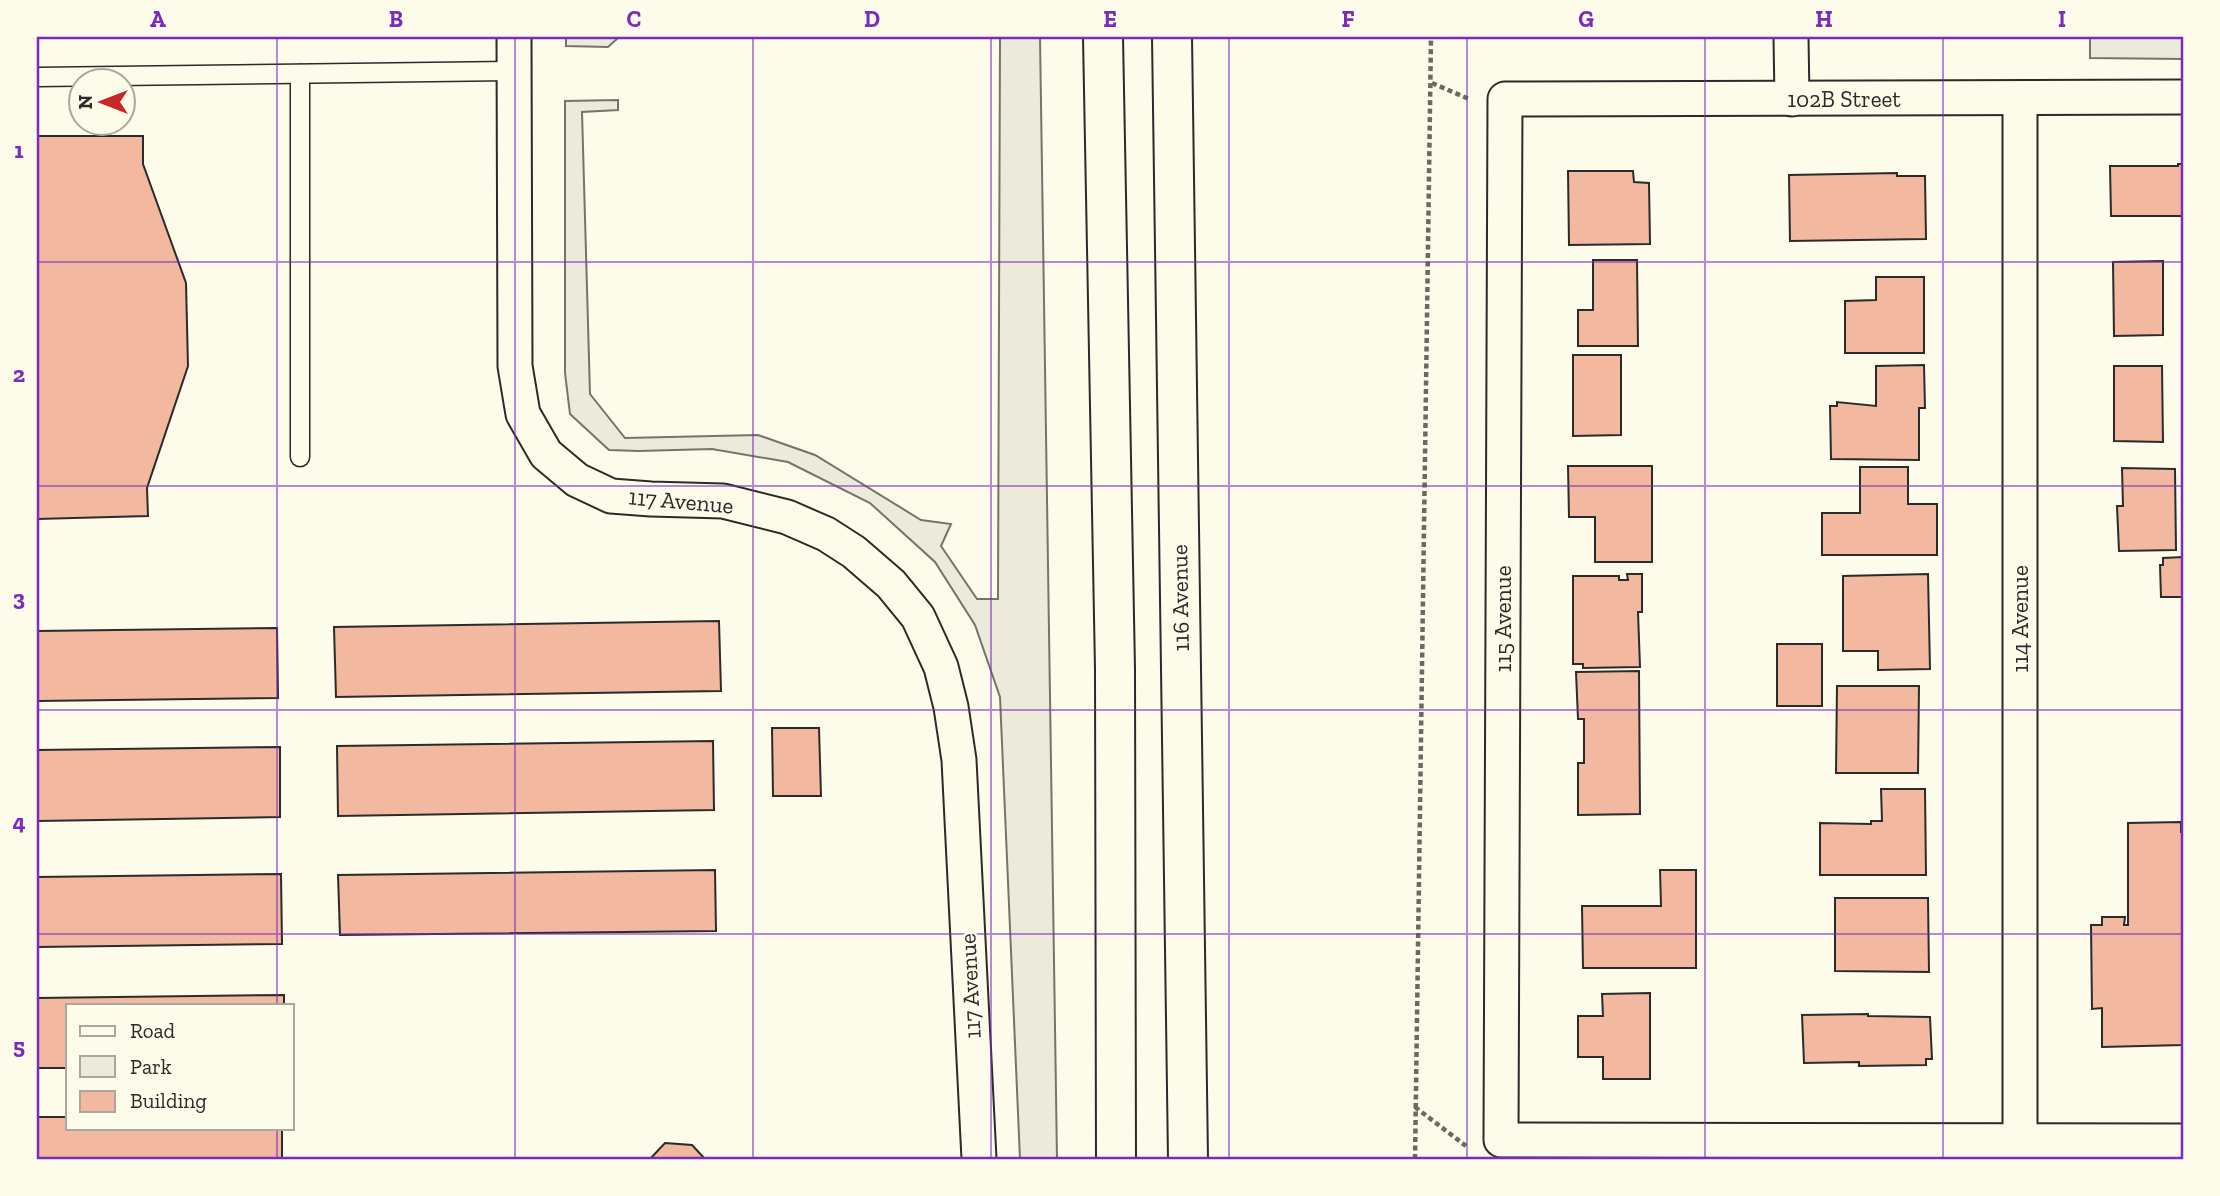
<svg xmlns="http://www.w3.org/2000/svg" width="2220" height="1196" font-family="'Zilla Slab',serif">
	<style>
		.green { fill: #ecebdb; stroke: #74746e; stroke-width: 2 }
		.building { fill: #f2b8a0; stroke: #2b2b2b; stroke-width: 2 }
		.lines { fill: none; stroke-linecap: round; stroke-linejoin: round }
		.service-casing { stroke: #2b2b2b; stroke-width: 21 }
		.minor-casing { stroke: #2b2b2b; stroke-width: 37 }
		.primary-casing { stroke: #2b2b2b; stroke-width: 42 }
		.path { stroke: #6a6964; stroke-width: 4.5; stroke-dasharray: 5 3.5; stroke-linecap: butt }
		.service { stroke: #fdfbea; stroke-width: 18 }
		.minor { stroke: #fdfbea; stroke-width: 33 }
		.primary { stroke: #fdfbea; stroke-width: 38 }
		.grid { fill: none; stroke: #7b2cbf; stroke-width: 2; stroke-opacity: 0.55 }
		.labels { text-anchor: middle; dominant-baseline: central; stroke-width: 5; stroke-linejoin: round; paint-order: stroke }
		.street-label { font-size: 23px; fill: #2b2b2b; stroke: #fdfbea }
		.neatline { fill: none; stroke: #7b2cbf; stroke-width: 2.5 }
		.grid-label { font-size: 23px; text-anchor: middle; font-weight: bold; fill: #7b2cbf }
	</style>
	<rect width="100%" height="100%" fill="#fdfbea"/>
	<g class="green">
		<polygon points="566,37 619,37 608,47 566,46"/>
		<polygon points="1000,37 1040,37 1057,1159 1020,1159 1000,697 975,625 935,562 870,503 788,462 712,449 639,451 609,450 570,414 565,373 565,101 618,100 618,110 582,112 590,394 625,438 758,435 815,455 921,520 951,524 941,546 977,599 998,599"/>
		<polygon points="2090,37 2183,37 2183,59 2090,58"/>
	</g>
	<g class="building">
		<polygon points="37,136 143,136 143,164 186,283 188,366 147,488 148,516 37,519"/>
		<polygon points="2178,164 2183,164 2183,216 2111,216 2110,166 2178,166"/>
		<polygon points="1568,171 1633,171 1634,182 1649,183 1650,244 1569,245"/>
		<polygon points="1897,173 1897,176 1925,176 1926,239 1790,241 1789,175"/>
		<polygon points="1593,260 1637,260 1638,346 1578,346 1578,310 1593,310"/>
		<polygon points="2163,261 2163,335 2114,336 2113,262"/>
		<polygon points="1876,277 1924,277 1924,353 1845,353 1845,301 1876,300"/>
		<polygon points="1573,355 1621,355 1621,435 1573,436"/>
		<polygon points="1924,365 1925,408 1919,408 1919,460 1831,459 1830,406 1837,406 1837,402 1876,406 1876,366"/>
		<polygon points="2114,366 2162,366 2163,442 2114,441"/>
		<polygon points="1568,466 1652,466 1652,562 1595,562 1595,517 1569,517"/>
		<polygon points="1860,467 1908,467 1908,504 1937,504 1937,555 1822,555 1822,513 1860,513"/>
		<polygon points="2122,468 2175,469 2176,550 2119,551 2117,506 2123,506"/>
		<polygon points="2183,557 2183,597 2161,597 2160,565 2163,565 2163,558"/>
		<polygon points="1627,574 1642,574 1642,612 1638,612 1640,667 1583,668 1583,664 1573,664 1573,576 1619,576 1619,580 1628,580"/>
		<polygon points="1928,574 1930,669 1878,670 1878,651 1843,651 1843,576"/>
		<polygon points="719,621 721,691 336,697 334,627"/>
		<polygon points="277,628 278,698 37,701 37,631"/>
		<rect x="1777" y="644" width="45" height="62"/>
		<polygon points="1639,671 1640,814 1578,815 1578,763 1584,763 1584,719 1578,719 1576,672"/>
		<polygon points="1837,686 1919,686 1918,773 1836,773"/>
		<polygon points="772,728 819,728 821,796 773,796"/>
		<polygon points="713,741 714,810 338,816 337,746"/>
		<polygon points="280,747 280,817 37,821 37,750"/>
		<polygon points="1881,789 1925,789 1926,875 1820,875 1820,823 1871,824 1871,821 1882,821"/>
		<polygon points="2181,822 2181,832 2183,832 2183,1045 2102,1047 2102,1008 2092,1009 2091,925 2102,925 2102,917 2125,917 2124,925 2128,925 2128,823"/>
		<polygon points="715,870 716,931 340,935 338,875"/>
		<polygon points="1660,870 1696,870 1696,968 1583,968 1582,906 1661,906"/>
		<polygon points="281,874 282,944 37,947 37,877"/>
		<polygon points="1835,898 1928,898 1929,972 1835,971"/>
		<polygon points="1650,993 1650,1079 1603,1079 1603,1057 1578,1057 1578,1016 1603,1016 1602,994"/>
		<polygon points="284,995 284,1005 68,1005 68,1068 37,1068 37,998"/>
		<polygon points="1868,1014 1868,1016 1930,1017 1932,1059 1926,1059 1926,1065 1859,1066 1859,1062 1804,1063 1802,1015"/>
		<polygon points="37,1117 68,1117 68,1128 282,1128 282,1158 37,1159"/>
		<polygon points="665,1143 692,1145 705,1159 366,1159 650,1159"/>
	</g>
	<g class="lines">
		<g class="service-casing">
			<g id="service">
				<polyline points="37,77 513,71"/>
				<polyline points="300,457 300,74"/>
			</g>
		</g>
		<g class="minor-casing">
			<g id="minor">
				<polyline points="514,37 515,366 523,414 546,454 577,480 611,496 651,499 723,501 787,517 826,534 854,552 891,584 918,617 941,667 951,707 959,760 979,1159"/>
				<polyline points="1791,37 1792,99"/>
				<polyline points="2183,97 1505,99 1501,1140 2183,1141"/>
				<polyline points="2020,1141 2020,98"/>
			</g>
		</g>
		<g class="primary-casing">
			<g id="primary">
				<polyline points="1103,37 1115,669 1116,1159"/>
				<polyline points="1172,37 1188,1159"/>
			</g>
		</g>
		<g class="path">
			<polyline points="1432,83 1469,99"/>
			<polyline points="1415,1107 1466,1146"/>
			<polyline points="1415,1159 1431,37"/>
		</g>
		<use href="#service" class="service"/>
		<use href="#minor" class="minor"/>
		<use href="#primary" class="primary"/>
	</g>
	<path class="grid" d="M277,37V1005M515,37V1159M753,37V1159M991,37V1159M1229,37V1159M1467,37V1159M1705,37V1159M1943,37V1159M37,262H2183M37,486H2183M37,710H2183M37,934H2183M277,1128V1159"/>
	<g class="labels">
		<g class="street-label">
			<text x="1844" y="99">102B Street</text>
			<text transform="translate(681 501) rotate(5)">117 Avenue</text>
			<text transform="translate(1180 598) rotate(-91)">116 Avenue</text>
			<text transform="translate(1503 619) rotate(-90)">115 Avenue</text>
			<text transform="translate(2020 619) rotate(-90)">114 Avenue</text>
			<text transform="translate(970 986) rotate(-93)">117 Avenue</text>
		</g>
	</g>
	<rect width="2220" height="1196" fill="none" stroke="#fdfbea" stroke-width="77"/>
	<rect x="66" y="1004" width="228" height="126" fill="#fdfbea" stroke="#a9a89e" stroke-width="2"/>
	<rect x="80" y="1026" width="35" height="10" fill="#fdfbea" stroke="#a9a89e" stroke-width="2"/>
	<text x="130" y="1038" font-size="21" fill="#2b2b2b">Road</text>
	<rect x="80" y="1056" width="35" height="21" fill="#ecebdb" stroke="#a9a89e" stroke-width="2"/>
	<text x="130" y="1074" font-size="21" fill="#2b2b2b">Park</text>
	<rect x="80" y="1091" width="35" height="21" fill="#f2b8a0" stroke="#a9a89e" stroke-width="2"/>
	<text x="130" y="1108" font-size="21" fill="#2b2b2b">Building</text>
	<g transform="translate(102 102) rotate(270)"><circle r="33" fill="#fdfbea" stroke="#a9a89e" stroke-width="2"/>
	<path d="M0-5L12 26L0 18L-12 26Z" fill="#c62828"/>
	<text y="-10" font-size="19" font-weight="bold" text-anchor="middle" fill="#2b2b2b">N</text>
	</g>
	<rect x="38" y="38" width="2144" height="1120" class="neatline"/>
	<g class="grid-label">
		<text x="158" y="27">A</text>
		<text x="396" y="27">B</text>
		<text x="634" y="27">C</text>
		<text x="872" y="27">D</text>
		<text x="1110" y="27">E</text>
		<text x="1348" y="27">F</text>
		<text x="1586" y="27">G</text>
		<text x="1824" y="27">H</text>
		<text x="2062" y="27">I</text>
		<text x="19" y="158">1</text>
		<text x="19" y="382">2</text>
		<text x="19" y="606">3</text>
		<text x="19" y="830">4</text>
		<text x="19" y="1054">5</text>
	</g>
</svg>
